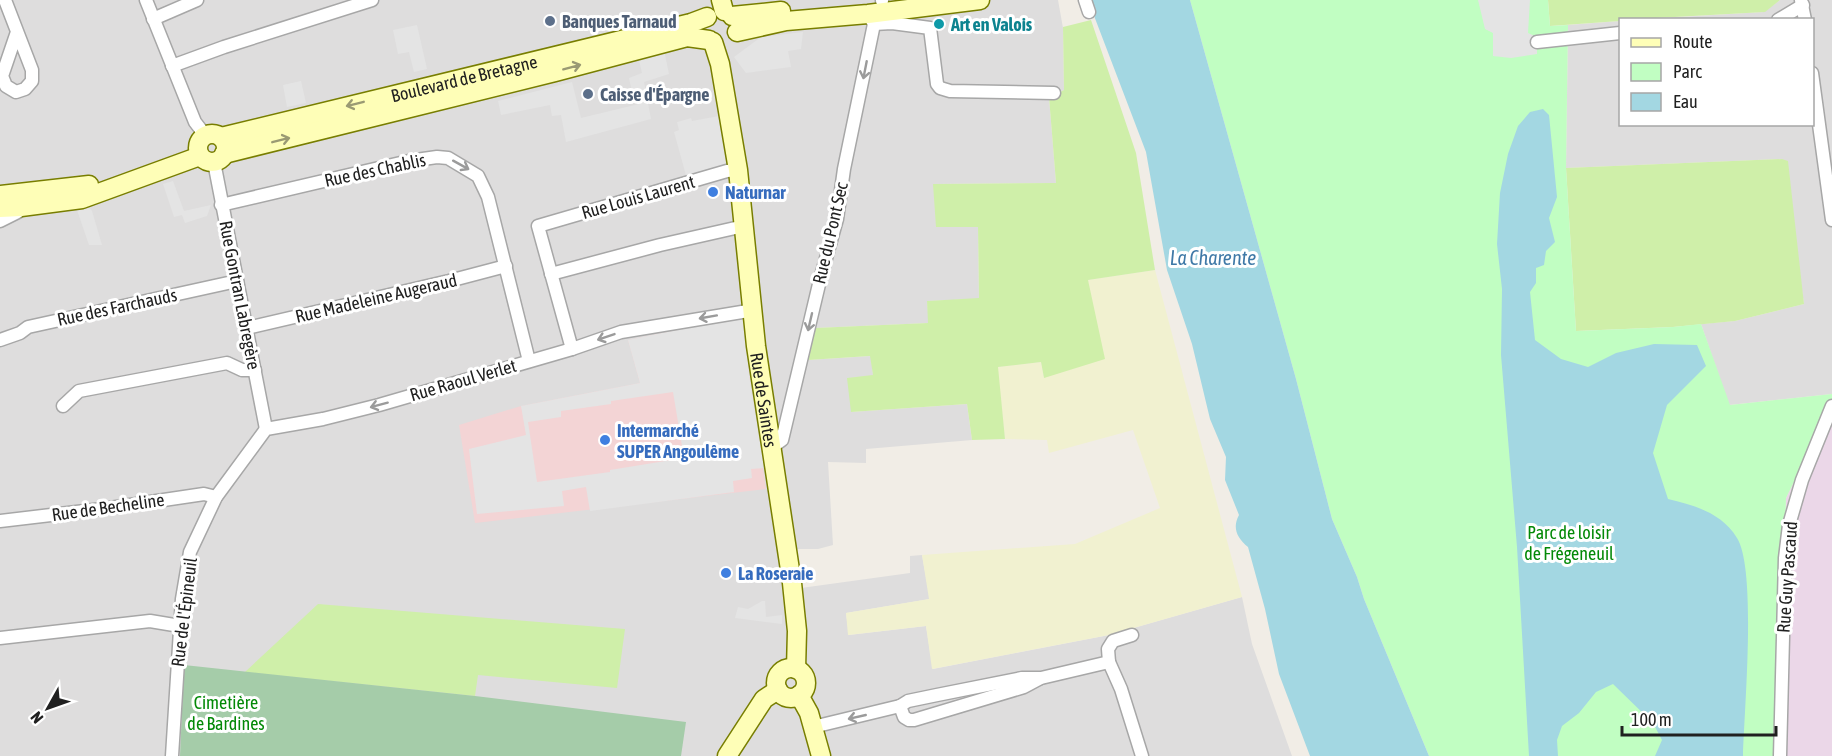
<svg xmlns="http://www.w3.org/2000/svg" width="1832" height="756" font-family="'Asap Condensed',sans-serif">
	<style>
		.residential { fill: #dedddd }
		.commercial { fill: #f3d4d5 }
		.industrial { fill: #ebd7e8 }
		.farmland { fill: #f1f1d0 }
		.grass { fill: #cfefa9 }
		.cemetery { fill: #a5cca9 }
		.park { fill: #c1fec2 }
		.parking { fill: #e4e4e4; fill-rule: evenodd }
		.water { fill: #a3d7e2 }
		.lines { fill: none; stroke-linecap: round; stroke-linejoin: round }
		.minor-casing { stroke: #a7a7a7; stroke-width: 15 }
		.secondary-casing { stroke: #787e00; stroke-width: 21 }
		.minor { stroke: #fff; stroke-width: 12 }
		.secondary { stroke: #fefeb7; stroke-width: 18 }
		.oneway { stroke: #9a9a73 }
		.oneway2 { stroke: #9b9b9b }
		.service-dot { fill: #5c6f8a; stroke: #fff; stroke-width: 2 }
		.culture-dot { fill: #0f9aa8; stroke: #fff; stroke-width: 2 }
		.shop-dot { fill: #3f7fe0; stroke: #fff; stroke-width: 2 }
		.labels { text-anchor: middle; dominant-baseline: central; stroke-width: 6; stroke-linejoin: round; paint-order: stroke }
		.service-label { font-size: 18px; font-weight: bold; fill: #4e5e75; stroke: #fff; text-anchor: start }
		.culture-label { font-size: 18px; font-weight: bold; fill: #0d838f; stroke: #fff; text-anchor: start }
		.street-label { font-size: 18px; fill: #202020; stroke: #fff }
		.shop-label { font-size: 18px; font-weight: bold; fill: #366cbe; stroke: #fff; text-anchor: start }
		.park-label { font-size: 18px; fill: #038907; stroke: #fff }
		.water-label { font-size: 20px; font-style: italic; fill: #3f79a7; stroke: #fff }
	</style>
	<rect width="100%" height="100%" fill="#f1ede6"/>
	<g class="residential">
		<polygon points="0,0 1058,0 1063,28 1064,90 1049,97 1056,183 933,184 978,227 979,299 927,301 929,323 815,328 808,360 871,356 873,375 851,412 967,404 972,440 866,449 866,463 828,462 833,545 818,549 795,549 801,588 910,573 910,556 922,555 930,599 846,613 849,635 926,626 933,669 1109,635 1242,597 1252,644 1292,756 0,756"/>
		<polygon points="1780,0 1832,0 1832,394 1729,405 1701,324 1735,321 1804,304 1782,159 1566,168 1568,25 1620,21 1620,124 1812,124 1812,20 1647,19 1764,12"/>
	</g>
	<polygon class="commercial" points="746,316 749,375 766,489 475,523 459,425 521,406 640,383 628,340"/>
	<polygon class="industrial" points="1832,405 1832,756 1772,756 1786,498"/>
	<polygon class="farmland" points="1155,270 1242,597 1109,635 932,669 926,626 848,635 846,613 929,599 922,555 1075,544 1160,508 1133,430 1049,453 1047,440 1005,439 997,367 1041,362 1044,378 1087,280"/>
	<g class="grass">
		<polygon points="1548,0 1780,0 1765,12 1620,20 1620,21 1550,26"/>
		<polygon points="1091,20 1136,153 1155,270 1088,280 1105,359 1044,378 1041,362 998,367 1005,439 972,440 967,404 851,412 847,378 873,375 870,356 808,360 815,328 928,323 927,301 979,298 978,227 936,227 933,184 1056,183 1049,97 1064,90 1063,27"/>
		<polygon points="1782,159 1788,161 1804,304 1735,321 1673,327 1576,331 1566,168"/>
		<polygon points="318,604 625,629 617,688 478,675 475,696 245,672"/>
	</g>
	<polygon class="cemetery" points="184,665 475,696 686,722 681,756 180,756"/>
	<polygon class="park" points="1190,0 1548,0 1550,26 1568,25 1566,168 1576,331 1673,327 1701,324 1730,405 1832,394 1832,405 1786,498 1778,756 1429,756 1364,599 1357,577 1332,519 1296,379"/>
	<g class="parking">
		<polygon points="1478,0 1530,0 1528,33 1537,37 1537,54 1511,58 1493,56 1493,33 1485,29"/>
		<polygon points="417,25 427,69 414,72 409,52 398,54 393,30"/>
		<polygon points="803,32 801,49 788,51 791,67 746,73 734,57 761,37"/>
		<polygon points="664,50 669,74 644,82 651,119 566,142 561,115 552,116 550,105 501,115 498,101 572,82 581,118 639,104 640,99 634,101 629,78 642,73 638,56"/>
		<polygon points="301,81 306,103 287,107 283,85"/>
		<polygon points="719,116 727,168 687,179 674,132 679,130 677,122 691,118 692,121"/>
		<polygon points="173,181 184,211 211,205 207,216 185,223 182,215 174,217 163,184"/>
		<polygon points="88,206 92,211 102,245 89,245 77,210"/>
		<path d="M746,316L749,375L764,468L751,469L752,478L733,481L734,492L590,511L586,487L562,491L564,506L477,514L469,449L526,435L521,406L640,383L628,340ZM673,392L684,458L610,470V472L537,482L528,422L561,417V411L611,404V401Z"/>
		<polygon points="762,601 765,601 766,617 782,615 782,624 735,618 738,607 748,609"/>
	</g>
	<g class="water">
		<path d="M1088,0H1190L1296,379L1332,519L1357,577L1364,599L1429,756H1310L1279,674L1265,609L1248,547C1237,538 1232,528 1239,515L1225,480L1226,457L1210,419L1192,344L1167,270L1146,152Z"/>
		<path d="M1543,109L1549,115L1557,197L1549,218L1555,242L1546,251L1544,265L1536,268V283L1530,292L1535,340L1561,359L1588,367L1616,353L1654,344L1697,345L1706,366L1667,405L1653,453L1668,499C1694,505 1722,513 1737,538C1757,570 1744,712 1743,756H1655L1662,740L1653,723L1613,684L1596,692L1579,713L1562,726L1557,740L1558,756H1529L1517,547L1501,355L1502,289L1497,244L1500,193L1508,154L1518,126L1530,112Z"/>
	</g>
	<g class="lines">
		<g class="minor-casing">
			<g id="minor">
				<polyline points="5,0 32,70 32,81 25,89 16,92 6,86 2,76 17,32"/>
				<polyline points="146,0 195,122 205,135"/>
				<polyline points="882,0 882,1"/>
				<polyline points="1085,0 1089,12"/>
				<polyline points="1801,0 1805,20"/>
				<polyline points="153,19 197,0"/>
				<polyline points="1778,20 1803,5"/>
				<polyline points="874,24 892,23 930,28 937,84 940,88 950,91 1054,93"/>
				<polyline points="1537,42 1620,33"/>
				<polyline points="172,66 224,47 372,0"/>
				<polyline points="1812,73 1832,220"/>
				<polyline points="214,162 266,429"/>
				<polyline points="221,205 409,161 437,157 448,158 478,176 488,197 529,361"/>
				<polyline points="0,221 18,212 21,207"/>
				<polyline points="551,274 660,245 744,226"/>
				<polyline points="247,328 449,281 506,266"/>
				<polyline points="0,340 20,333 28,327 237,281"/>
				<polyline points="572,349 538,226 727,171 738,170"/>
				<polyline points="63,406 79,391 227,363 242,370 255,370"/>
				<polyline points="771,448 782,440 820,280 837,219 844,169 874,24 868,14"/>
				<polyline points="0,521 110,508 204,494 216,497"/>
				<polyline points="0,638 150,621 180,626"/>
				<polyline points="1109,662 1121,689 1142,756"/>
				<polyline points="900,706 904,717 909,720 914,720 1024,687 1039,679"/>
				<polyline points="813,727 900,706 908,701 937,695 1022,678 1041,678 1109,662 1108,649 1113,641 1132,635"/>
				<polyline points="172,756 182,599 190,552 216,497 266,429 323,419 379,405 572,349 621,332 754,310"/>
				<polyline points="1780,756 1785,558 1789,525 1802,480 1832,406"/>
			</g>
		</g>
		<g class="secondary-casing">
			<g id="secondary">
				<polyline points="721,0 724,11"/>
				<polyline points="732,16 781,11"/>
				<polyline points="737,32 786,21 868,14 980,0"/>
				<path id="s1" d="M713,42L720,64L738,170L756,346L792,583L797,631L796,669"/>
				<circle cx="212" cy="148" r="14"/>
				<path id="s2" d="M221,137L691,23L707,17"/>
				<polyline points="224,154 555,72 687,37 709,40"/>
				<polyline points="0,195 89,185"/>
				<polyline points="0,208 21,207 82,199 200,156"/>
				<circle cx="791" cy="683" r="15"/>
				<polyline points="799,695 809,713 821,756"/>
				<polyline points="727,756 764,699 778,690"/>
			</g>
		</g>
		<use href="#minor" class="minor"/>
		<use href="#secondary" class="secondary"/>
	</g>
	<defs><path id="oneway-shaft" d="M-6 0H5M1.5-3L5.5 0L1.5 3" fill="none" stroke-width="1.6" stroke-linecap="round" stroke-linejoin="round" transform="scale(1.5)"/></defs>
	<g class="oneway">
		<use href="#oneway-shaft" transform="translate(572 67) rotate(-15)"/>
		<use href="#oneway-shaft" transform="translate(355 104) rotate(166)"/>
		<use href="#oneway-shaft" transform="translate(281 140) rotate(-14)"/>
	</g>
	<g class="oneway2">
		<use href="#oneway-shaft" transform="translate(865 70) rotate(101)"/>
		<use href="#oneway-shaft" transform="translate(461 165) rotate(29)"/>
		<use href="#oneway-shaft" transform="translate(708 317) rotate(170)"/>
		<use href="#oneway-shaft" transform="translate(810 322) rotate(103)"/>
		<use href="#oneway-shaft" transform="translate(606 337) rotate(161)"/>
		<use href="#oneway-shaft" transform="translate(379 405) rotate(165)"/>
		<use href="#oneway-shaft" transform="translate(857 717) rotate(167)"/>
	</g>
	<g class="service-dot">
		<circle cx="550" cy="21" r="6"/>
		<circle cx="588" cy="94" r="6"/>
	</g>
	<circle class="culture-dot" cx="939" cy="24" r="6"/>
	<g class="shop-dot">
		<circle cx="713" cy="192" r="6"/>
		<circle cx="605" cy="440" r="6"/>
		<circle cx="726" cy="573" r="6"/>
	</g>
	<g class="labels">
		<g class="service-label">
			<text x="562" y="21">Banques Tarnaud</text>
			<text x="600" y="94">Caisse d'Épargne</text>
		</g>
		<g class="culture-label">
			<text x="951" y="24">Art en Valois</text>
		</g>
		<g class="street-label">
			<text stroke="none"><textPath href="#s2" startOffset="250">Boulevard de Bretagne</textPath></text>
			<text transform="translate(375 170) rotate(-12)">Rue des Chablis</text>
			<text transform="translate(638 197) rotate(-16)">Rue Louis Laurent</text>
			<text transform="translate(830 233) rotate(-77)">Rue du Pont Sec</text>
			<text transform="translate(240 295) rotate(79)">Rue Gontran Labregère</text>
			<text transform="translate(376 298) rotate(-13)">Rue Madeleine Augeraud</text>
			<text transform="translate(117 307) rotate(-12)">Rue des Farchauds</text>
			<text transform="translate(463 380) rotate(-16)">Rue Raoul Verlet</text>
			<text stroke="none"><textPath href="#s1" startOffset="362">Rue de Saintes</textPath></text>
			<text transform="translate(108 507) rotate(-8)">Rue de Becheline</text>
			<text transform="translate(1787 577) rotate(-86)">Rue Guy Pascaud</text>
			<text transform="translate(184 612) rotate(-83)">Rue de l'Épineuil</text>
		</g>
		<g class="shop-label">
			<text x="725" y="192">Naturnar</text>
			<text x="617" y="430">Intermarché<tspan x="617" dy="21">SUPER Angoulême</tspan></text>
			<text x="738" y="573">La Roseraie</text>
		</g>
		<g class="park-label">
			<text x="1569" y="532">Parc de loisir<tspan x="1569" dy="21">de Frégeneuil</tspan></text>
			<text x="226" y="702">Cimetière<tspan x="226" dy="21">de Bardines</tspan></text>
		</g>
		<g class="water-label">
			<text x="1213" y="257">La Charente</text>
		</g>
	</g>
	<rect x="1619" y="18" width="195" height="108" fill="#ffffff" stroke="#a6a6a6" stroke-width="1.5"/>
	<rect x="1631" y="38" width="30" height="9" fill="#fefeb7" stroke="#a6a6a6" stroke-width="1.5"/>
	<text x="1673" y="48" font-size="18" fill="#202020">Route</text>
	<rect x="1631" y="63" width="30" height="18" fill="#c1fec2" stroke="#a6a6a6" stroke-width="1.5"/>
	<text x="1673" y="78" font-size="18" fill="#202020">Parc</text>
	<rect x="1631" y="93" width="30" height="18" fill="#a3d7e2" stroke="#a6a6a6" stroke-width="1.5"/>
	<text x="1673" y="108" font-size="18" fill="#202020">Eau</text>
	<g transform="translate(48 708) rotate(230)" stroke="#ffffff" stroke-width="4.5" paint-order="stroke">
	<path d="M0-4.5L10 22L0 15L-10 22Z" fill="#202020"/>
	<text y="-9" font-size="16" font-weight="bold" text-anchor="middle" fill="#202020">N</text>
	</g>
	<path d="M1622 726v9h154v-9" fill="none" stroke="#202020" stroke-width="3"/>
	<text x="1631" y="726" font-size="18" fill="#202020" stroke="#ffffff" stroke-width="4.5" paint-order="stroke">100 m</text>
</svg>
